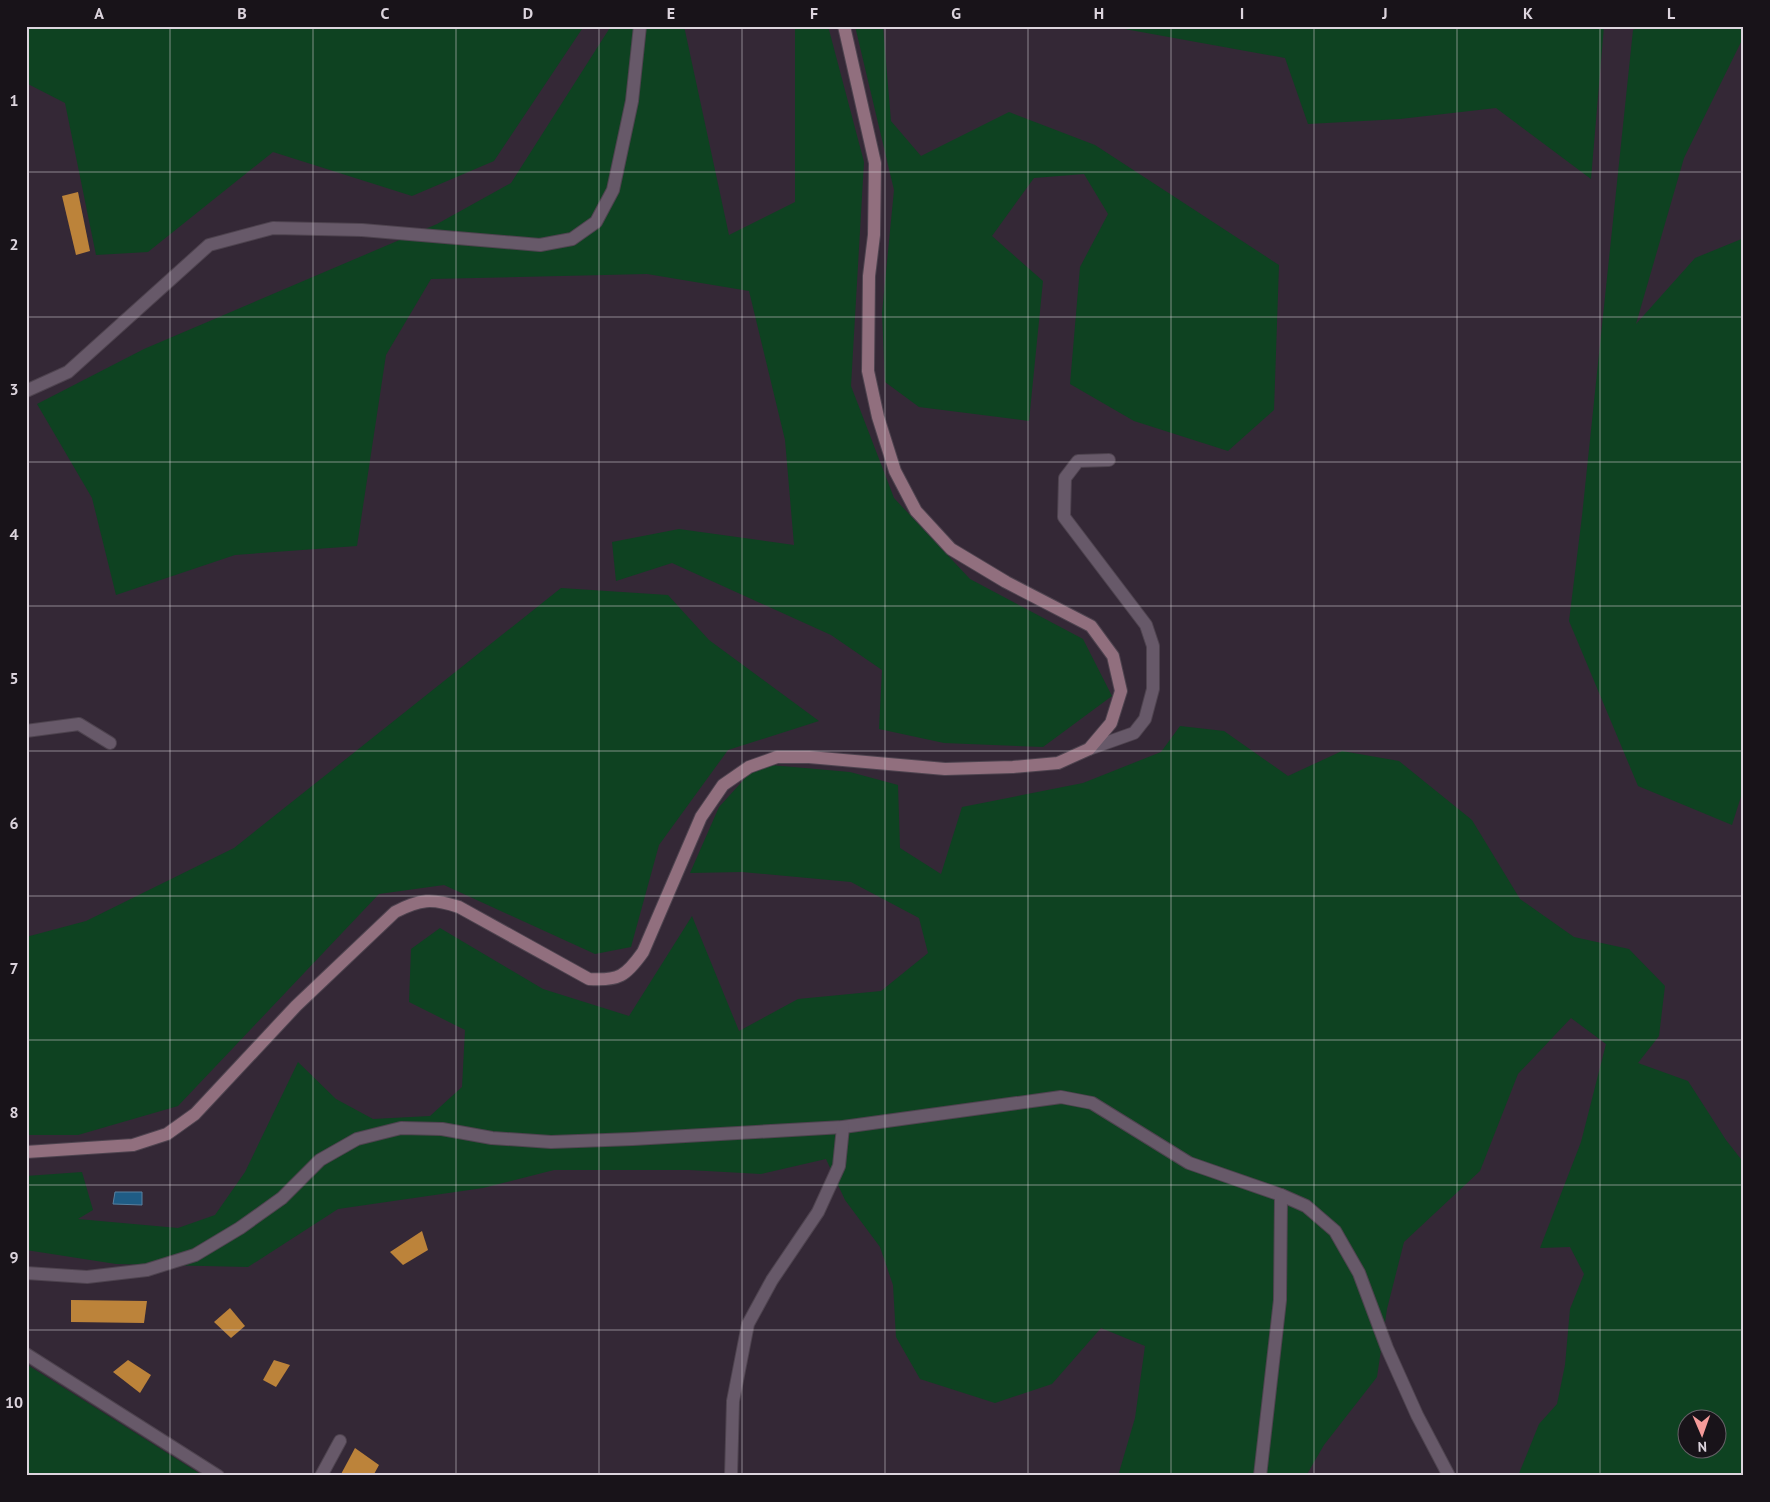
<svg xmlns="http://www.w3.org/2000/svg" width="1770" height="1502" font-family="'PT Sans',sans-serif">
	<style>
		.green { fill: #0e4221; fill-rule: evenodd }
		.water { fill: #1f5c85; stroke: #58809f }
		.building { fill: #bc833a }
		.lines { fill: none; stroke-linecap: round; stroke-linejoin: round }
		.minor-casing { stroke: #4e434f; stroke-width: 14 }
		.secondary-casing { stroke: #4e434f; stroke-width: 14 }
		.minor { stroke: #675969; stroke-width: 12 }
		.secondary { stroke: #916f7e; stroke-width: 12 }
		.grid { fill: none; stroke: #dcd4dd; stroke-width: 1; stroke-opacity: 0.55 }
		.neatline { fill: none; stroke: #dcd4dd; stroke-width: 2 }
		.grid-label { font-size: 16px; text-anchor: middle; font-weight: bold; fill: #dcd4dd }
	</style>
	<rect width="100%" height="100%" fill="#342836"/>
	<g class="green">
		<polygon points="26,26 584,26 494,161 412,196 273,152 148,252 96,255 65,103 26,83"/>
		<polygon points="611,26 684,26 729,235 795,202 795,26 828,26 864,162 851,386 894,498 970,579 1083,639 1112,696 1043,747 944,743 879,729 882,670 831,635 672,563 616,581 612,542 679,529 794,545 785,440 749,291 647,274 431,279 386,355 357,546 235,555 116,595 92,498 37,404 144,349 437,224 511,183"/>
		<polygon points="855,26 883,26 891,121 921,156 1009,112 1095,145 1279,265 1274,410 1228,451 1134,421 1070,384 1080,267 1108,214 1084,174 1034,178 992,236 1043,281 1029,421 919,407 885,382 882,313 894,190"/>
		<polygon points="1108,26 1604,26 1591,179 1496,108 1400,119 1308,124 1285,58"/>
		<polygon points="1643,26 1744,26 1744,36 1684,158 1636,324 1695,258 1744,238 1744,787 1732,825 1638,786 1569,621 1582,516 1633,30"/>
		<polygon points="561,588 668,595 709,640 819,721 728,750 659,845 631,947 595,954 444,885 379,894 178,1106 78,1135 26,1135 26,937 86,921 234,848"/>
		<path d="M1180,726L1224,731L1288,776L1342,751L1399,761L1472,820L1520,899L1574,937L1629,949L1665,986L1659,1036L1638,1063L1688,1081L1726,1140L1744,1163V1476H1518L1539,1424L1557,1404L1565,1365L1570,1309L1584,1274L1570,1247L1540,1248L1581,1142L1606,1044L1571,1018L1518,1074L1480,1171L1404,1242L1387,1309L1377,1377L1324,1445L1306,1476H1118L1135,1418L1145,1346L1101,1328L1052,1384L995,1403L920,1379L896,1337L893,1285L880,1247L845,1200L826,1159L761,1174L689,1170H554L483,1188L338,1209L248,1267L116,1264L26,1250V1176L82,1172L93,1210L78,1219L178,1228L215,1215L245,1172L298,1062L336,1099L373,1119L430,1116L462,1087L465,1030L409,1002L411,949L440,928L543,989L629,1016L692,916L739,1031L798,999L881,991L928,953L919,918L851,882L742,872L690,873L719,807L758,764L850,772L898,785L900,848L941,874L962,807L1083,783L1161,752ZM1688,1420H1718V1450H1688Z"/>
		<polygon points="26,1364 202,1475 26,1476"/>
	</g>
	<polygon class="water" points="115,1192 142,1192 142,1205 113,1204"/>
	<g class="building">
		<polygon points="78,192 90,251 76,255 62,196"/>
		<polygon points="422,1231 428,1250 403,1265 390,1252"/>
		<polygon points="71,1300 147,1301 144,1323 71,1322"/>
		<polygon points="230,1308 245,1326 231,1338 214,1322"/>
		<polygon points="128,1360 151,1375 140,1393 113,1372"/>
		<polygon points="274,1360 290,1365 276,1387 263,1380"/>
		<polygon points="355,1448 379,1465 373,1476 340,1476"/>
	</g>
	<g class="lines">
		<g class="minor-casing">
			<g id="minor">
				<polyline points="26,391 68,372 209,245 273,228 362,230 540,245 572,239 596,222 613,190 632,101 640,26"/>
				<polyline points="26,731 79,724 110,743"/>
				<polyline points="1089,749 1134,733 1145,719 1153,689 1153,646 1146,625 1064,517 1065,478 1078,461 1109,460"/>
				<polyline points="26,1273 87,1277 147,1270 195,1255 240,1228 282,1198 320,1160 357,1139 401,1128 442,1129 492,1138 551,1142 633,1139 843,1127 1061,1097 1092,1103 1189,1163 1281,1195"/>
				<polyline points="26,1354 218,1476"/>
				<polyline points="321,1476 340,1441"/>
				<polyline points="731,1476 733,1401 748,1324 772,1280 818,1212 839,1166 843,1127"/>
				<polyline points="1260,1476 1280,1300 1281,1195 1306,1206 1335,1231 1359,1273 1387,1348 1417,1415 1449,1476"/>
			</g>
		</g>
		<g class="secondary-casing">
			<path id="secondary" d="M26,1152L133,1145L167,1134L195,1114L296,1006L395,912C420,899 432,898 459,907L589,979C619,981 626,976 643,952L701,817L723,785L749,767L777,757H809L945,769L1013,767L1058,763L1089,749L1111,723L1121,691L1113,656L1091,626L1006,582L951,549L916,511L895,471L878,417L868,371L869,276L874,235L875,163L844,26"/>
		</g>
		<use href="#minor" class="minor"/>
		<use href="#secondary" class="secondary"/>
	</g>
	<path class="grid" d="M170,26V1476M313,26V1476M456,26V1476M599,26V1476M742,26V1476M885,26V1476M1028,26V1476M1171,26V1476M1314,26V1476M1457,26V1476M1600,26V1476M26,172H1744M26,317H1744M26,462H1744M26,606H1744M26,751H1744M26,896H1744M26,1040H1744M26,1185H1744M26,1330H1744"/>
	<rect width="1770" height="1502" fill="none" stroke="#181319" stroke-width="55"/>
	<g transform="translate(1702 1434) rotate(178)"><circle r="24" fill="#181319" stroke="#666067"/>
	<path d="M0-4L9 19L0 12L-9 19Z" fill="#f59b9a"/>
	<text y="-8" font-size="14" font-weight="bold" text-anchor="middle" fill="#dcd4dd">N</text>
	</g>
	<rect x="28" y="28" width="1714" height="1446" class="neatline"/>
	<g class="grid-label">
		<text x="99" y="19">A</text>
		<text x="242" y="19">B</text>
		<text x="385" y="19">C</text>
		<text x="528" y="19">D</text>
		<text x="671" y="19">E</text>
		<text x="814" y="19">F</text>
		<text x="956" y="19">G</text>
		<text x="1099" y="19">H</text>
		<text x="1242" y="19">I</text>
		<text x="1385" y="19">J</text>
		<text x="1528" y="19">K</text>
		<text x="1671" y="19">L</text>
		<text x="14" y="106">1</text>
		<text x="14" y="250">2</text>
		<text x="14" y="395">3</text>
		<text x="14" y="540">4</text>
		<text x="14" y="684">5</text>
		<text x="14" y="829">6</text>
		<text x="14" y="974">7</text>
		<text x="14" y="1118">8</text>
		<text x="14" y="1263">9</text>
		<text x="14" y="1408">10</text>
	</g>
</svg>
